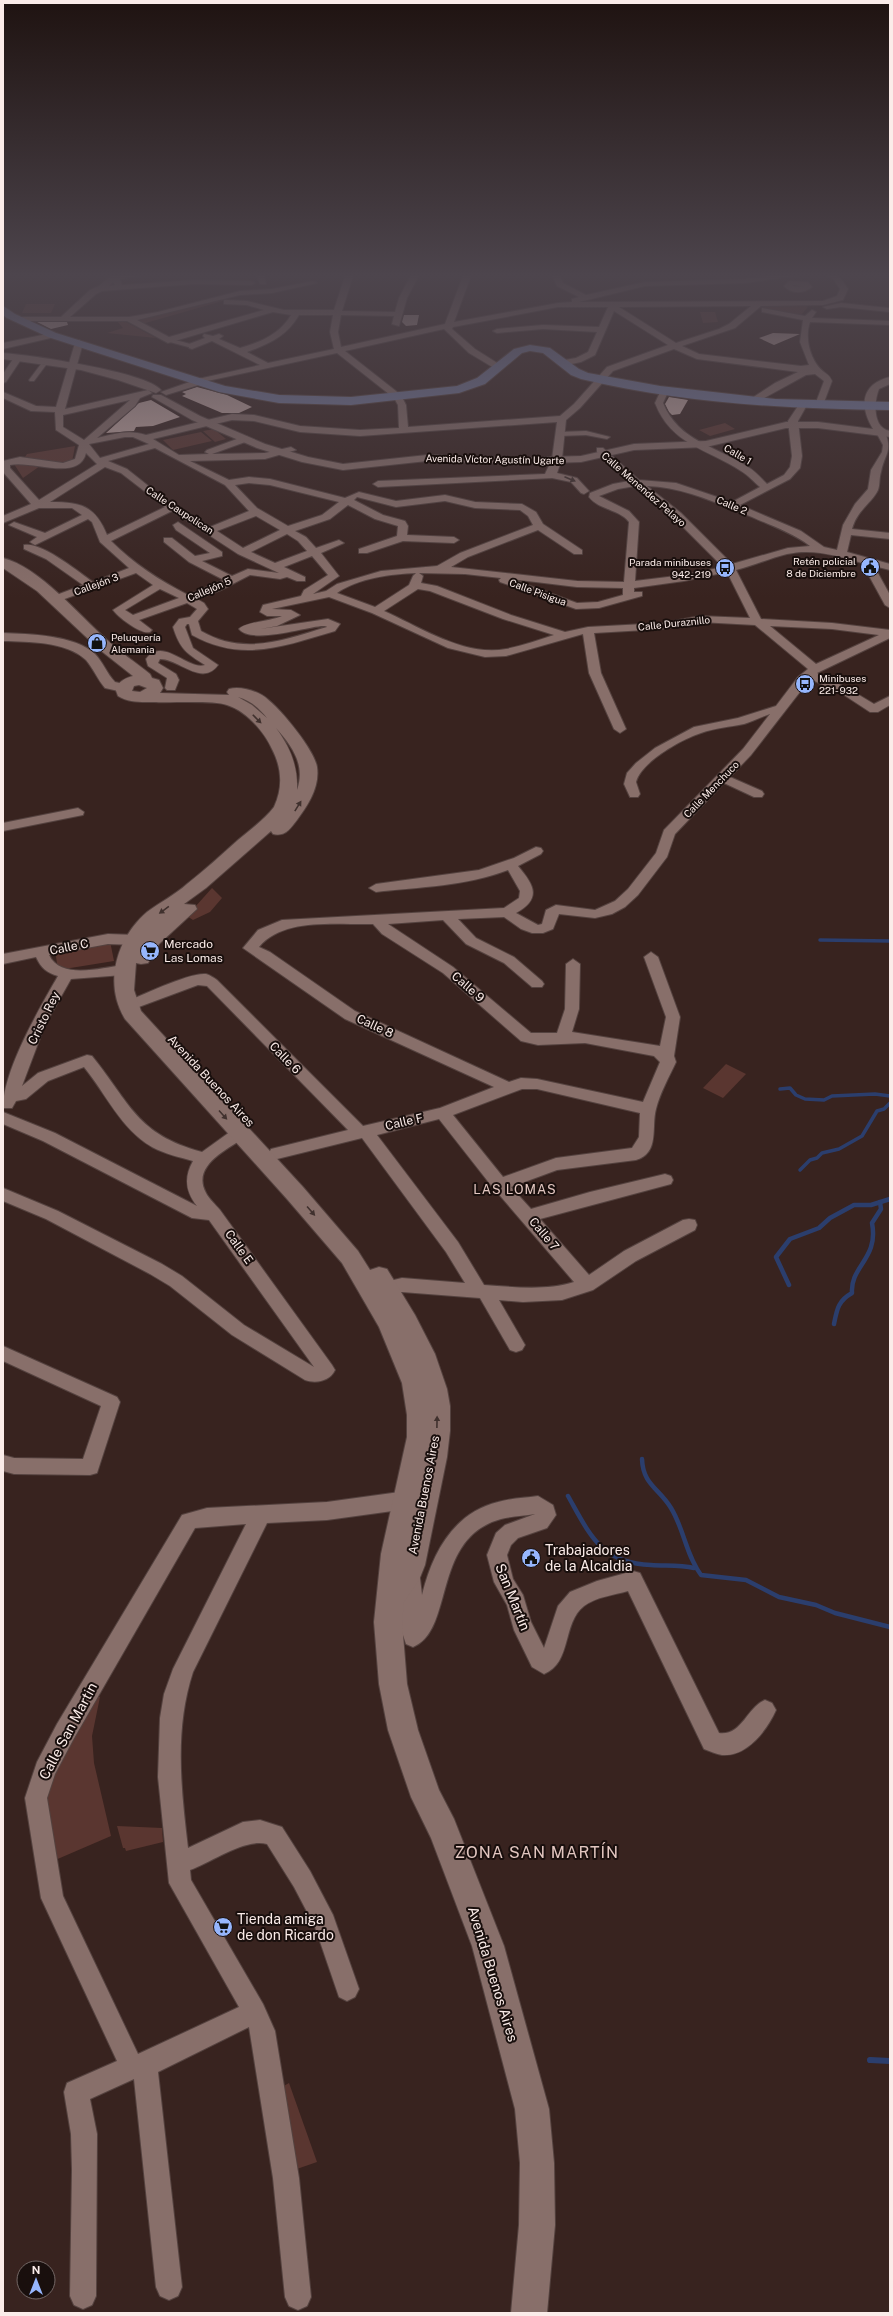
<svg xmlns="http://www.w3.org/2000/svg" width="893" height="2316" font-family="'Public Sans',sans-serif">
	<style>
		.green { fill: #5a3630 }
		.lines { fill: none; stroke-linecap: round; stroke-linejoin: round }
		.stream-far2 { stroke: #2b3e6d; stroke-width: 3.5 }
		.stream-far1 { stroke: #2b3e6d; stroke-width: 4.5 }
		.stream { stroke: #2b3e6d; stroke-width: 6 }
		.building { fill: #c9ada8 }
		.pedestrian-casing { stroke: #54423f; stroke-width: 2 }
		.minor-casing { stroke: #54423f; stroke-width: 2 }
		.tertiary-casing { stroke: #54423f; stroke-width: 2 }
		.secondary-casing { stroke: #54423f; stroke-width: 2 }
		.primary-casing { stroke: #54423f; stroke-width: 2 }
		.pedestrian { fill: #886f6a; fill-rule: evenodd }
		.minor { fill: #886f6a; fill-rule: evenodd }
		.tertiary { fill: #886f6a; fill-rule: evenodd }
		.secondary { fill: #886f6a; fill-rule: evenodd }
		.primary { fill: #767da2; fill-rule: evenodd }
		.oneway { fill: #40312e }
		.labels { text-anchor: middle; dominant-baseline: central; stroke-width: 4; stroke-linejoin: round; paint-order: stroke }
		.far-street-label { font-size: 10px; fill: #fbece9; stroke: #190f0d }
		.far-poi-label { font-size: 10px; fill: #fbece9; stroke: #190f0d; text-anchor: end }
		.poi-label { font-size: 12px; fill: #fbece9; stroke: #190f0d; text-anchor: start }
		.street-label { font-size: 12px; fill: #fbece9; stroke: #190f0d }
		.neighbourhood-label { font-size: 13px; letter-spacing: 1px; fill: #e2c6c0; stroke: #190f0d }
		.near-poi-label { font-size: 14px; fill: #fbece9; stroke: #190f0d; text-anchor: start }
		.near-street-label { font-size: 14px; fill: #fbece9; stroke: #190f0d }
		.near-neighbourhood-label { font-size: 16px; letter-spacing: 1px; fill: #e2c6c0; stroke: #190f0d }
	</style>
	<rect width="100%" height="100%" fill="#38231f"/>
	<g class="green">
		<polygon points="221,298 226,300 142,324 136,320"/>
		<polygon points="26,304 55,304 51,313 22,313"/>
		<polygon points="761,305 805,305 808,307 800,316 795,317 759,308"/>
		<polygon points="700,312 715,312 718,322 703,323"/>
		<polygon points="117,321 126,322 156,338 107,333 123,328"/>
		<polygon points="725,423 735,429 710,436 699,430"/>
		<polygon points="214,429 226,439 215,442 203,431"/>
		<polygon points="201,432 212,441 173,450 163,440"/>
		<polygon points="75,446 72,462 61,464 25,457 27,454"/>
		<polygon points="14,464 40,466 23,478"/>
		<polygon points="212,888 222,898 210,912 193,920 187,916"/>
		<polygon points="110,941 114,961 58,970 55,950"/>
		<polygon points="726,1064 746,1074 723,1098 703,1088"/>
		<polygon points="93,1695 100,1697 92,1736 94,1763 111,1836 53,1861 45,1787"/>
		<polygon points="117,1826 162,1828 163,1842 126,1851 125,1848 123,1848"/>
		<polygon points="289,2083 317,2162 294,2170 282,2087"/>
	</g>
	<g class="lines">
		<g class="stream-far2">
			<polyline points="820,940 890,941"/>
			<polyline points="780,1089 790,1088 796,1095 805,1099 824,1100 832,1096 875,1094 890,1096"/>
			<polyline points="800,1170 810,1160 817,1158 822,1153 839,1149 862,1136 877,1111 884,1109 890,1103"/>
		</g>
		<g class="stream-far1">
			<polyline points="789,1285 776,1257 790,1239 819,1228 830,1218 854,1205 871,1205 890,1199"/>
			<path d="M834,1324C837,1309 838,1301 852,1293C850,1266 879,1259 872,1223L881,1209L880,1202"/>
			<path d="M642,1459C643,1485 659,1488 671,1508C684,1529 686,1555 701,1575L746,1580L779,1597L816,1605L835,1613L890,1627"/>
			<path d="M568,1496C590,1535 601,1563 651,1565C666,1566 680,1565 694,1568"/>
		</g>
		<polyline class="stream" points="870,2060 890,2061"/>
	</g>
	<g class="building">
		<polygon points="404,315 419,315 417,325 406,326 402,322"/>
		<polygon points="37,322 67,322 68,325 51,329"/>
		<polygon points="773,333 800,334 774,345 759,338"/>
		<polygon points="197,387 227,395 252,407 239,413 222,413 182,396 186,394 182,392"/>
		<polygon points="669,397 688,400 680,414 672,415 669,412 665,404"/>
		<polygon points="151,400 180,417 153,426 136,427 134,431 106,433 139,403"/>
	</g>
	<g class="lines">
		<g class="pedestrian-casing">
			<g id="pedestrian">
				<polygon points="168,338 194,345 195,346 192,348 166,341 165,340"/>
				<polygon points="41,364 46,365 34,381 30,381 29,380"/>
				<polygon points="586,431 610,437 607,439 586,435 559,436 556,434 559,432"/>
			</g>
		</g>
		<g class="minor-casing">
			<g id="minor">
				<path d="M110,273H155L120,279L122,285L194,280L251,281L255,283L251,285L194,284L102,291L96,294L70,317H129L158,312L240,291L272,289L313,281L317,283L272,293L240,295L137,320L169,337L264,310L247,305L224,304V300H227L247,301L284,310H334L346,273H354L342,311L395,312L399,298L412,273H420L407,298L399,326L392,324L394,316L341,315L338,332L341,347L445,324L464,273H472L454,322L558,303L572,302V299L579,297L557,286L551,273H559L563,283L586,295L645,282L745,279L789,273H815L745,283L645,286L579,302L823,301L837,296L840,289L834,280L824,273C838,273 841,278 848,289L843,300L823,305L761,306L735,328L682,346L699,354L801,366L809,365L800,342L803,320L762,312V308L805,316L812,310L816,312L812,318L890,321V325L810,322C804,339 811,362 824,372C828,375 830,376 832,381L823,405L819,408L815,405L824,381L815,374L806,375L755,403L752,402V398L775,383L798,372L697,359L674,349L613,371L580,408L566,420L562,459L557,473L577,478L589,491L584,494L581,493L571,482L552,478L378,487L373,484L378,481L545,474L552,459L557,422L360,436L300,432L254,421L232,420L153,439L179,455L209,454L205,452L207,450L245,436L248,437V441L212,454L265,453L291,447L296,450L265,459L190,461L229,480L249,477L270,479L345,498L359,492L396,501L445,495L475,502L522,504L536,512L543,524L582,550V554H574L538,530L468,557L451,567L577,581L624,582L629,522C619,509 599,510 589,497L590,493L613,484L629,481L597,452V448H603L639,480L676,483L732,502L760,487C754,482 748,475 741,471C708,449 671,445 655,403L662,388L669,390L663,403C679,442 717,446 748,467C755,471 761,478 767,484L784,475L790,467L792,456L788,421L800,403H806L807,405L798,421L802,456L800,468L790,479L740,505L801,531L824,547L837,550L843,525L855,504L868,489L871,470L882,452L883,445L877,434L885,432C893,452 884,455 881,472C879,478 880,485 878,490C872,503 857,510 852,529L890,533V539L851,535L847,552L890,564V570L874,566L890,595V608L885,605L862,563C838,556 813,548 787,554C770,558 753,566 736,570L761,619L832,623L890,630V638L817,673L849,689L874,704L890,696V705L878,712H870L841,693L810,679L751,755L730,777L762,791L764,794L762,797H754L724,783L675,834L667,857L638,895L625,907L612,914L595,918L559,914L553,929L543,933H532L521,929L504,917L458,919L476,938L514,957L542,981L544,984L542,987H532L504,963L466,944L443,920L388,924L453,967L531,1033H557L565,1009L566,964L573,959L580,964L579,1009L572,1032L660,1046L666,1017L644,957L651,952L658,957L680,1017L674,1056L676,1062C669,1077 660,1093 656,1109C651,1127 660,1153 636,1160L557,1170L511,1187L531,1209L590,1192L665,1174L671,1176L673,1180L671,1184L540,1219L589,1275L624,1251L683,1220L689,1219L695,1220L697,1225L695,1230L636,1261L593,1290L562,1300L523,1302L499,1300L525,1345L522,1350L516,1352L510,1350L480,1298L402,1292L387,1295L381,1293L378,1288L381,1283L402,1278L465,1283L446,1252L362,1138L277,1159L271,1157L269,1153L271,1149L348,1130L207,986L198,985L128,1011L123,1009L121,1006L123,1003C140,996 190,972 206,974C210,975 214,978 217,980L363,1126L440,1108L494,1087L345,1019L243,948L258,930L282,920L504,908L519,898L520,891L508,870C467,886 419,887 376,892L369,888L376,884L479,870L514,858L536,847L541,848L543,851L541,854L518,866C533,884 543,898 516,913L538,925L542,924L546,910L556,905L595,910L615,901L628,889L656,853L664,830L743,749L770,714C761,717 753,721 744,724C730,727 715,728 701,733C682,739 641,762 636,782L640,794L638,797H630L624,784L627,773L636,763L655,748L694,727L738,718L776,706L798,677L808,669L755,625L700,622L663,629L594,633L601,673L626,729L620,733L614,729L589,673L583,634L506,656L485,657L448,648L372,613L329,597L272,609L291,610L300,615L277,626L260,629L328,619L340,624L335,631C284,646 242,663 192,635L189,624H187L185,627L193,648L218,665C202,687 179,659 160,659L158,663L176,674L179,680L175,690H167L165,688L167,678L148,666L146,659C163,636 188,671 205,665C186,653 180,649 173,627L179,619L190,617L197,609L187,603L139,620L152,630L150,632C141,635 118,617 113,610L153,585L136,573L59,601H51V597L83,585L46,559L24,549V545C41,541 79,572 93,582L129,568L100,542L92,522L88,519L35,545L30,542L37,537L9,525L14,522L45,533L82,515L72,508H39L3,523V516L31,504L3,472V461L20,457L63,463L75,459L79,445L56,430L55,412L31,411L3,398V392L36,406L56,407L75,343L79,340L83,343L65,409L148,390L152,393L140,398L135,406L97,438C114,434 128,429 146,435L232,414L254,415L300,426L360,430L399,428L398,405L394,398L337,353L198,383V379L260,365L212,341L192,349L189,348V344L205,338L203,336L204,334L213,336L219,334L223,336L219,339L240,348C261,342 280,334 291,315L273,312L168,343L127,321H18L14,319L18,317H61L90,290L99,286L111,276ZM113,282L115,285L109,286ZM751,306L729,324L719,329L676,343L619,307ZM558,307H608L599,327L543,325L497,329L493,331L497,333L543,329L597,332L588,352L576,358L559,361L558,363L562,366L581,362L595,355L614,311L668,345L607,367L574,404L560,416L408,427L406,405L401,395L345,351L444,329L469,353L499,371L503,368L502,366L475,349L452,329L453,327ZM299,315H333L330,332L334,349L268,363L247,352C269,344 287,336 299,315ZM130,400L84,440L63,427V415ZM125,437H133L149,444L100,458L89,444ZM155,448L225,485L249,511L210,527L161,496L127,469L108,461ZM86,453L97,464L39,500L10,468V465C32,460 79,482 86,453ZM105,467L121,473L165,507L107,535C95,505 80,502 50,502ZM249,483L270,485L339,502L322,515L288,526L257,508L235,485ZM635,486L673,517L723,567L684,575L635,581L639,522L629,511L599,496L618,489ZM647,486C684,487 718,504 752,517C772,526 793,533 810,546L788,548L732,564L681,513ZM357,497L396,507L445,501L475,508L520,510L528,516L533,525L460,553L437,566L381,571L337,584L326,591L313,594L339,576L321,553L344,543L339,540L316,548L306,537L295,531L330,519L348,505L375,519L398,526L397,536L359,549V553H367L403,541L454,543L459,540L454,537L407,535L408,526L405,521L383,515L354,500ZM172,511L238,554L279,573L248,569L232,576L202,561L222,556V552L178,522L173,525L176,530L210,553L195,556L172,538H164V542L189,562L224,580L188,595C159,580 134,564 111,541ZM256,516L280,530L243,548L217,531ZM287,534L298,541L307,551L275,563L251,552ZM312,556L328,575L304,590L301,596L263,605L260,612L267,616H282C272,621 245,622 239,629C254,647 322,621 327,627C283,640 244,656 201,631L198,621L208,609L204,603L197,599L221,590L250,575L280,579L287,577L297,581H305V577L284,567ZM727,572L750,618L700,616L663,623L588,627L565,632L511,615L437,586L421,583L423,576L419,573L465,574L501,578L499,580L500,582L576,609L599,608L642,596V592H634V588L684,581ZM416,573L413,576L409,585L375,607L337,593C358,578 392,574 416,573ZM511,579L577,587L623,588V595L598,602L577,603ZM160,589L179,598L133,615L125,610ZM418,589L430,591L503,619L554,635C538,640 522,646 506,649C465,657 420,627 384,611ZM770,626L832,629L879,635L816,664ZM373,924L382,934L443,973L521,1041L538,1045L585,1043L654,1056L660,1062L643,1102L537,1079L521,1078L509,1082L355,1011L270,952L259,947C284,917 337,925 373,924ZM522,1089H537L640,1113L639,1137L632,1148L556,1158L503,1177L453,1115ZM439,1119L490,1184L574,1282C546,1291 514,1287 484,1285L458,1242L377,1135Z"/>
				<polygon points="256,273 264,273 266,284 260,284"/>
				<path d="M789,281L808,282L812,287C804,294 791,294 784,286ZM793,286L794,285L803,287Z"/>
				<polygon points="841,303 889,308 890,312 841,307 827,309 823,307"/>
				<polygon points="52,333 56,335 55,337 3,349 3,343"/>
				<polygon points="13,359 20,361 6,382 3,383 3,374"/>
				<polygon points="78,808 84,812 83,815 3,831 3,823"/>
				<path d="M108,934L136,935L143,940L136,945L108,944L49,955C61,980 101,968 123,965L128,967L130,970L128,973L123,975L71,979L45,1025L22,1086L38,1073L87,1055L92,1056C131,1104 136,1134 202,1152L234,1129L240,1127L246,1129L248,1133L246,1137C227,1149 191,1166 206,1193C209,1199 215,1204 220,1210L332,1365L335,1370C330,1381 316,1384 305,1380L232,1335L170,1286L150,1274L46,1219L3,1201V1188L58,1211L162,1264L182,1276L244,1325L314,1367L209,1220L192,1218L43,1141L3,1124V1112L55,1133L197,1206C185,1191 184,1177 193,1161C179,1157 165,1154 152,1147C121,1129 106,1094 84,1067L48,1081L26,1099L16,1101L12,1108H3C3,1071 39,1009 58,976C47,973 41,968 36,957L3,964V954Z"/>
				<polygon points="3,1346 117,1397 120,1402 97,1473 90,1475 14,1474 3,1471 3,1455 14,1458 83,1459 101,1406 3,1361"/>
				<path d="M407,1491L414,1494L417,1500L414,1506L407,1509L327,1520L267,1523L193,1672C174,1730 181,1789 188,1848L243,1822L260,1820L282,1827L310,1871L333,1915L359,1989L355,1997L347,2001L339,1997L315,1927L294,1887L267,1844C245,1838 212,1862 190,1870L191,1880L263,2004L275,2031L299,2178L311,2297L307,2306L298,2310L289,2306L285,2297L273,2178L249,2027L158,2072L182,2287L178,2296L169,2300L160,2296L156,2287L134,2079L90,2099L97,2134L96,2296L92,2305L83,2309L74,2305L70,2296L72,2170L71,2134L64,2092L67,2083L117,2061L41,1898L25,1798L37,1762L57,1724L182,1515L207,1508L327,1502ZM246,1524L173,1669L164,1694L160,1718L158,1777L169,1883L239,2007L138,2054L63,1896L47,1798L55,1774L73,1740L195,1528Z"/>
				<path d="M538,1496L553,1505L556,1515L547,1528L518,1538L511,1545L507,1555L513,1579L523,1595L531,1622L544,1648L558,1606L570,1592L597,1581L633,1571L640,1573L719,1733C742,1736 747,1707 765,1700L772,1703L776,1710C767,1730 747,1757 722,1755C716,1754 710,1751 704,1749L628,1591C614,1595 596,1597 584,1606C562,1623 572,1663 544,1674L532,1667L514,1630L507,1605L494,1582L487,1555L496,1533L505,1525L535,1514C524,1516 512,1516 501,1519C431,1538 455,1630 413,1647L406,1644L400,1626L402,1594L399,1570L402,1564L409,1561L416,1564L419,1570L422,1595C432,1554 453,1513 498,1502C511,1498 525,1498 538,1496Z"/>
			</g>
		</g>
		<g class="tertiary-casing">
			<g id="tertiary">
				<path d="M3,353C30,355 147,372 161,390L156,393L118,380L81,370L3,359Z"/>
				<path d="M890,377V384L879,389C874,401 872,428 890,431V437L818,428H786L706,447L634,450L581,462L518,464L427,461L343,470L302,462L257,448L192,420L152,397L153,395H161L200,416L265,444L308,457L343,464L427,455L518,458L581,456L634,444L706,441L786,422H818L873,429C859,406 861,384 890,377Z"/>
				<polygon points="201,378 206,381 205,383 166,395 161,392"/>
				<path d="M3,633C29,634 75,635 95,654C103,662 107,674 115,682L128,685L130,688L123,692L105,688C98,680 93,668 86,660C66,641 28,642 3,641Z"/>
			</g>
		</g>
		<g class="secondary-casing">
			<path id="secondary" d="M3,558C39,567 79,615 106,639C120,652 135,662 150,674L152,678L159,680L163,688L160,693L229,695L227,692L229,689C239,686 253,690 262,695C278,705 314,749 317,767C320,787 308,805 297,820C290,829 285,837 273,834L271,831L206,888L184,904L195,905L197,909L159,944L148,963L141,964L136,963L134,990L141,1011L303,1187L358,1251L370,1270L379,1267L387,1269L415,1315L435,1354L447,1389L450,1406V1431L447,1457L425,1565L419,1580L404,1602L402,1622L407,1684L418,1730L439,1790L454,1819L504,1946L549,2109L554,2163L555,2225L547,2313H511L519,2225L520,2163L515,2109L472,1946L431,1838L411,1797L388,1730L379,1684L374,1622L381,1554L407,1437V1415L402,1383L379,1327L342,1263L287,1199L125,1019C103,983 117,938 147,912C160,902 175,895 187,884C205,870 221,855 238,840C250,830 264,820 274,807C283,788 282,768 272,749C264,731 246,711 227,705C214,700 170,703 154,702C141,702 129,703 118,696L115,688C120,681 125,678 133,676L100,650L37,591L3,568ZM139,685L147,688L140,692L132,691L134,686ZM238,697C251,701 259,708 267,718L252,705ZM276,728C292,746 306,765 297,790C298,766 290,747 276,728Z"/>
		</g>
		<g class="primary-casing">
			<path id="primary" d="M3,306L15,314L56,333L225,386L279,395L351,397L457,386L477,378L514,349L530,345L550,348L579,369L588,373L660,386L775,399L890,402V410C787,409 681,403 581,379L571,375L543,353L530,351L522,353L485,384L459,393L351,405L279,403L219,392L48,337L7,318L3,315Z"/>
		</g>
		<use href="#pedestrian" class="pedestrian"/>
		<use href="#minor" class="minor"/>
		<use href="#tertiary" class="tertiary"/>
		<use href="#secondary" class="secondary"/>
		<use href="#primary" class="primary"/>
	</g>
	<defs><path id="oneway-solid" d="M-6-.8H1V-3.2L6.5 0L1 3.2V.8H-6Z"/></defs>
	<g class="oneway">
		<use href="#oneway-solid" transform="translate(570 479) rotate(23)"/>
		<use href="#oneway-solid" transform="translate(257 719) rotate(45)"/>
		<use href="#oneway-solid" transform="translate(298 806) rotate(-58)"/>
		<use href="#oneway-solid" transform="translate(164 910) rotate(144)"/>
		<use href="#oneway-solid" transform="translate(223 1115) rotate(48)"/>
		<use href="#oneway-solid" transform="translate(311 1211) rotate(49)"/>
		<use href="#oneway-solid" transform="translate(437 1422) rotate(-89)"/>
	</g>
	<linearGradient id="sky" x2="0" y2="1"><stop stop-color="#1f1311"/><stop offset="0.46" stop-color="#4d454d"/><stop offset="1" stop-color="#4d454d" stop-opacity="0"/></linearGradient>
	<rect width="893" height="598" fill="url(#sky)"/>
	<defs>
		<g id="civic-disc" transform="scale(1)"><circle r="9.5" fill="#96b6fd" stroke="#190f0d"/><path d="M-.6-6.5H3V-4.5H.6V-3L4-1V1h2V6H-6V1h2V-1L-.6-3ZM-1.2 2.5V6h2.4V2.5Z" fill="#111"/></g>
		<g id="bus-disc" transform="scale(1)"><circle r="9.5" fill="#96b6fd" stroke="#190f0d"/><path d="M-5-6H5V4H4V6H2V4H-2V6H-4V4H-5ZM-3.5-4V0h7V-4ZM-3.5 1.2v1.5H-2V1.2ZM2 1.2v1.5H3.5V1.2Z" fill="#111"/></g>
		<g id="shop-disc" transform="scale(1)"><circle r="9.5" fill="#96b6fd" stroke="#190f0d"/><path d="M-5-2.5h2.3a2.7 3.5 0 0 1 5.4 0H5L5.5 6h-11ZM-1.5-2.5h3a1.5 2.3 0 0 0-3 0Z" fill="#111"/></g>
		<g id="supermarket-disc" transform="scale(1)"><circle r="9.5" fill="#96b6fd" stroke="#190f0d"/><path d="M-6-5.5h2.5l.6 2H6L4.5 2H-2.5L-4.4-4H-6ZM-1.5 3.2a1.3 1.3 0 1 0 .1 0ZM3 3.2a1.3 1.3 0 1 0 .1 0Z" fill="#111"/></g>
	</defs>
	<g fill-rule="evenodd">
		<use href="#civic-disc" x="870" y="567"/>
		<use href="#bus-disc" x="725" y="568"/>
		<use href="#shop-disc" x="97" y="643"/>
		<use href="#bus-disc" x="805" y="684"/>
		<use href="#supermarket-disc" x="150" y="951"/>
		<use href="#civic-disc" x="531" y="1558"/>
		<use href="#supermarket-disc" x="223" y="1927"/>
	</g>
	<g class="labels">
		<g class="far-street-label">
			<text transform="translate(738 454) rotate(30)">Calle 1</text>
			<text transform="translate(495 459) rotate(1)">Avenida Víctor Agustín Ugarte</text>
			<text transform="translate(644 489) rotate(41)">Calle Menendez Pelayo</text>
			<text transform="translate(732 505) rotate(23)">Calle 2</text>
			<text transform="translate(180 510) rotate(33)">Calle Caupolican</text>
			<text transform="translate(96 584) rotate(-20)">Callejón 3</text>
			<text transform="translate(209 589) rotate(-23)">Callejón 5</text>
			<text transform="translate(538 592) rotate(20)">Calle Pisigua</text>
			<text transform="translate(674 623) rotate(-6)">Calle Duraznillo</text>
			<text transform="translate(711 789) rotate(-46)">Calle Menchuco</text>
		</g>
		<g class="far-poi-label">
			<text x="856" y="561">Retén policial<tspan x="856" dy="12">8 de Diciembre</tspan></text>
			<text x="711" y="562">Parada minibuses<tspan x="711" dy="12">942- 219</tspan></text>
			<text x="111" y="637" text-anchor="start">Peluquería<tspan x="111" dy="12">Alemania</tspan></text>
			<text x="819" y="678" text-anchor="start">Minibuses<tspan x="819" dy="12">221- 932</tspan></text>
		</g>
		<g class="poi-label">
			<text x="164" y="944">Mercado<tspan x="164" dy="14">Las Lomas</tspan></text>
		</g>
		<g class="street-label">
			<text transform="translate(69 947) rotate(-11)">Calle C</text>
			<text transform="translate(468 987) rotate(41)">Calle 9</text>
			<text transform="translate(44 1018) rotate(-64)">Cristo Rey</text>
			<text transform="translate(375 1026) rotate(25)">Calle 8</text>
			<text transform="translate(285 1058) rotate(46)">Calle 6</text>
			<text transform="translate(211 1081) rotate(47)">Avenida Buenos Aires</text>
			<text transform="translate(404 1122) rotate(-13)">Calle F</text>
			<text transform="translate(544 1234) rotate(50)">Calle 7</text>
			<text transform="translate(239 1247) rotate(54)">Calle E</text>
			<text transform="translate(424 1495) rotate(-79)">Avenida Buenos Aires</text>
		</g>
		<g class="neighbourhood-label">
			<text x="515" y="1189">LAS LOMAS</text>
		</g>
		<g class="near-poi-label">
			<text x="545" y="1550">Trabajadores<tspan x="545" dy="16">de la Alcaldia</tspan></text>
			<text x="237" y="1919">Tienda amiga<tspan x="237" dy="16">de don Ricardo</tspan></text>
		</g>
		<g class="near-street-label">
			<text transform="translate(513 1597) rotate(68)">San Martín</text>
			<text transform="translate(68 1731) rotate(-62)">Calle San Martin</text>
			<text transform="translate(493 1974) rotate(73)">Avenida Buenos Aires</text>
		</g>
		<g class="near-neighbourhood-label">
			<text x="537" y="1852">ZONA SAN MARTÍN</text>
		</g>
	</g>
	<rect width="893" height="2316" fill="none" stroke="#fbece9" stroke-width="8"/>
	<g transform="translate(36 2280)"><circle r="19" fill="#190f0d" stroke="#736765"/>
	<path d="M0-3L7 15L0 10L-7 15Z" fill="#96b6fd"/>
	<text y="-6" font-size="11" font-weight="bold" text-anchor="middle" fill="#fbece9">N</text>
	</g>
</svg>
